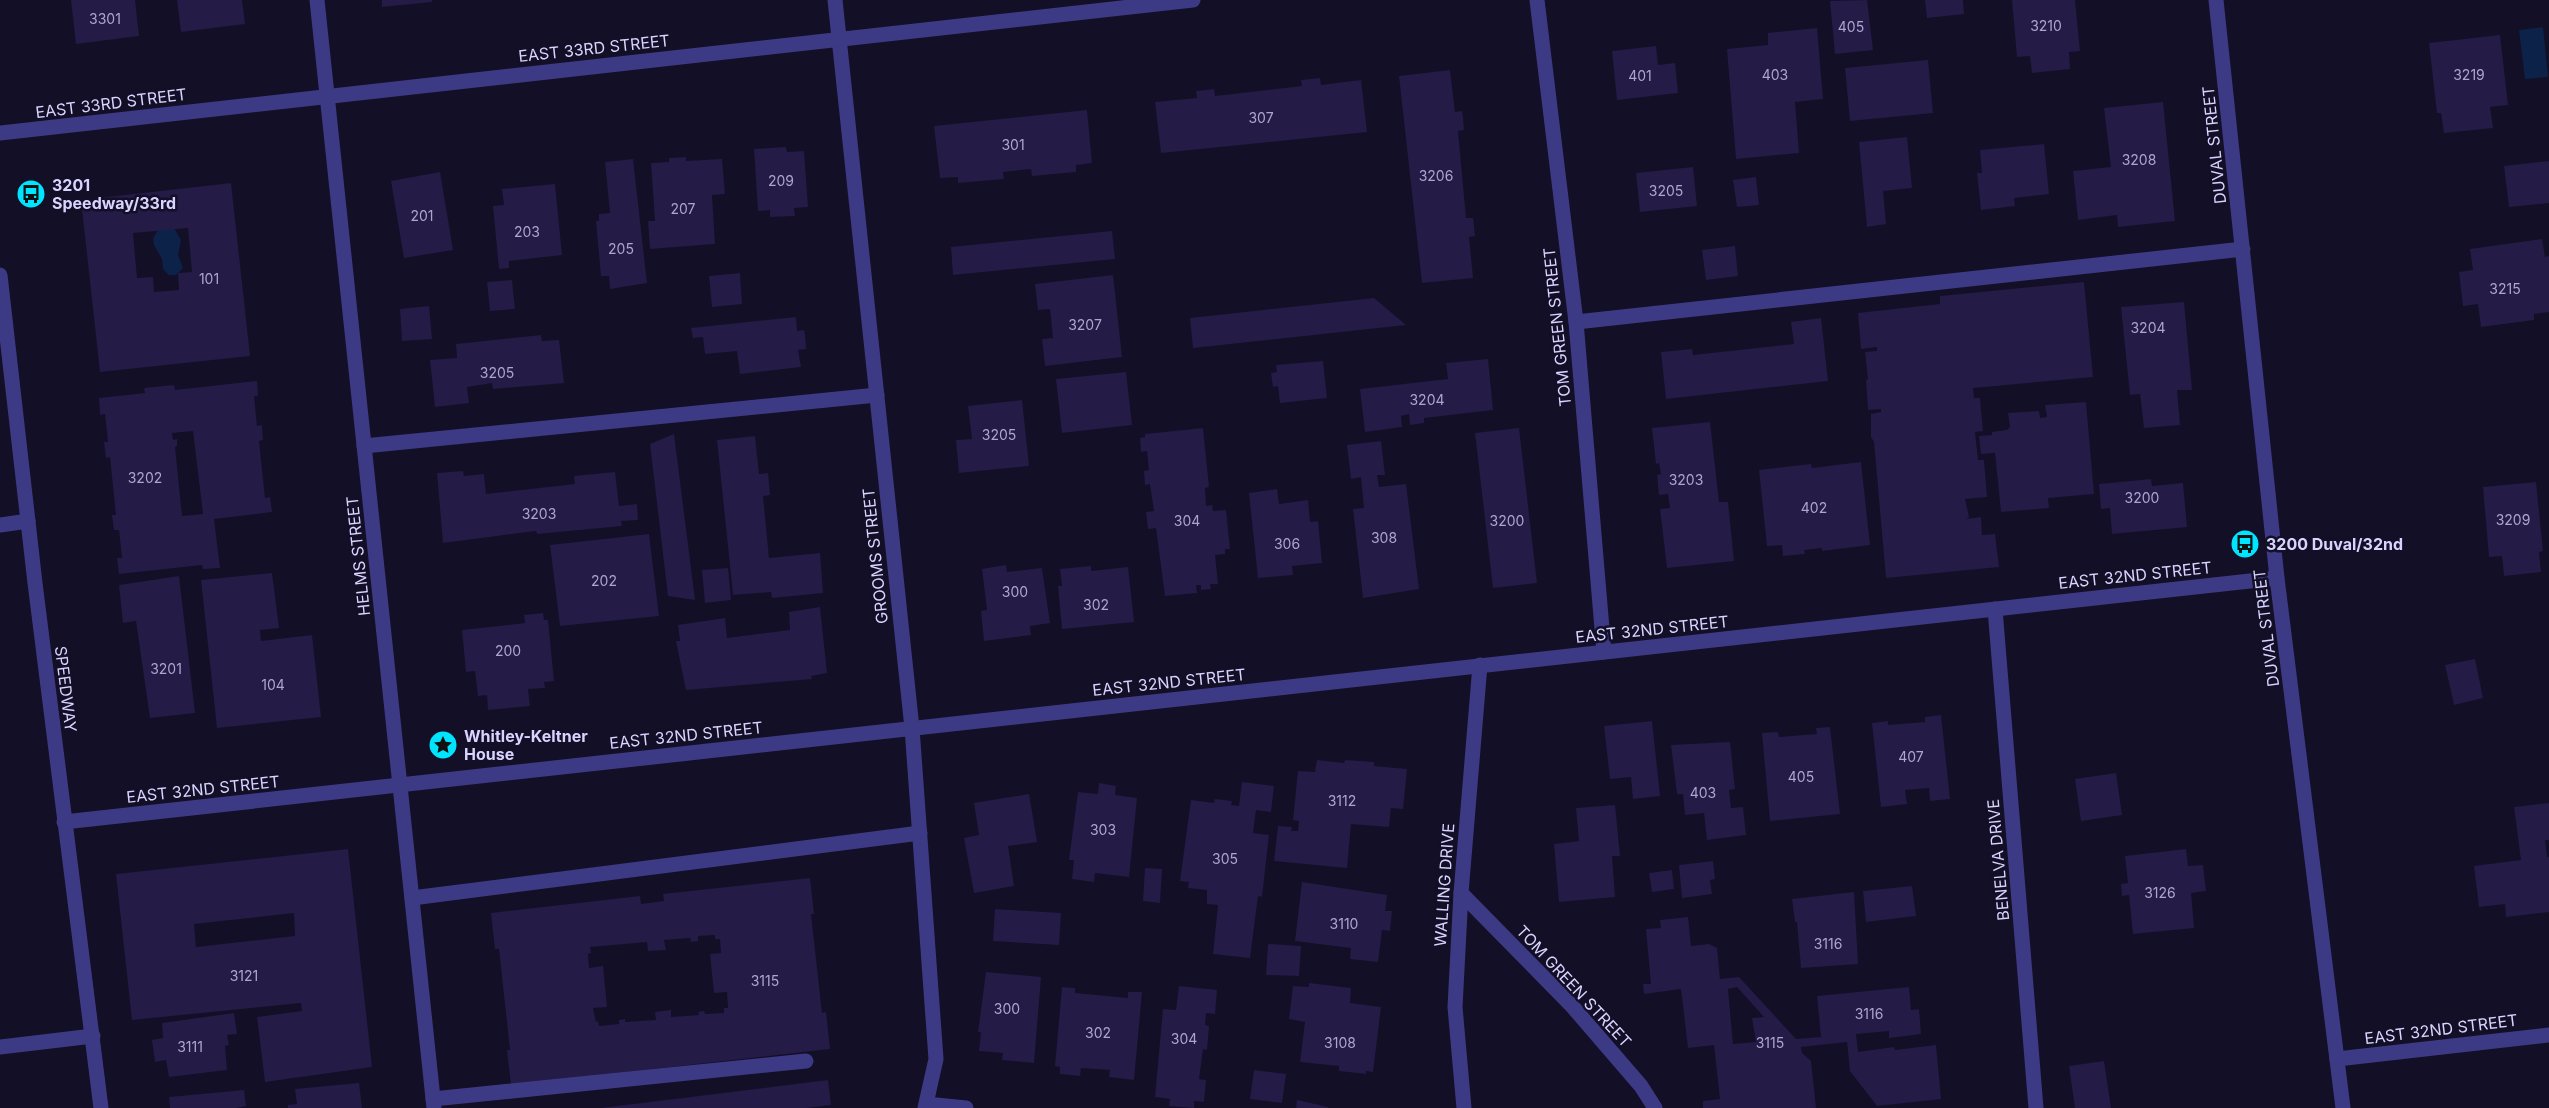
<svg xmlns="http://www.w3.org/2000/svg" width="2549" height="1108" font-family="Inter,sans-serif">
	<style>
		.water { fill: #0c2248 }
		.building { fill: #241b47; fill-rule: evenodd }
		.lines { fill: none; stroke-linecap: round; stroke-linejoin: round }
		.service { stroke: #3d3a85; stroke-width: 15 }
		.minor { stroke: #3d3a85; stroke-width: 15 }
		.tertiary { stroke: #3d3a85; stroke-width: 15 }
		.labels { text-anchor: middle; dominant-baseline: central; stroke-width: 5; stroke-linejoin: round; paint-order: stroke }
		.number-label { font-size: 14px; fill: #aca6d1 }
		.street-label { font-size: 16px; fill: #d9d4ff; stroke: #130f26 }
		.poi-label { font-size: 16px; font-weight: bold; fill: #d9d4ff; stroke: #130f26; text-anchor: start }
	</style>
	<rect width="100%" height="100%" fill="#130f26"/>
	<g class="water">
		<polygon points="2543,27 2548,77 2525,79 2519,30"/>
		<polygon points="174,228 181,240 178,255 183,268 176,275 169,275 163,269 162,259 154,245 153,238 159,229"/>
	</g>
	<g class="building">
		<polygon points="71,0 135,0 139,36 76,44"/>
		<polygon points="177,0 242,0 245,24 181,32"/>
		<polygon points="382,0 432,0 432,2 382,7"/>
		<polygon points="1867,0 1873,50 1835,54 1830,1"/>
		<polygon points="1925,0 1963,0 1964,14 1927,18"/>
		<polygon points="2012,0 2075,0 2080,51 2069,52 2070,69 2032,73 2030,56 2017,57"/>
		<polygon points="1817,28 1823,99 1795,102 1799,153 1736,159 1727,49 1768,45 1768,33"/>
		<polygon points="2500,35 2508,105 2490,107 2493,128 2444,133 2441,113 2437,113 2429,43"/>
		<polygon points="1656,46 1658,65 1675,63 1678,93 1617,100 1612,51"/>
		<polygon points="1928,60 1933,113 1850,121 1845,68"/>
		<polygon points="1450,70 1455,112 1462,111 1463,117 1464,130 1458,131 1466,218 1473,218 1475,236 1469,237 1473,278 1422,283 1399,76"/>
		<polygon points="1320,78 1321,85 1361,80 1367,132 1161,153 1155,102 1197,98 1196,91 1214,89 1215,96 1302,86 1301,80"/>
		<polygon points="2163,102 2175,221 2118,227 2117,215 2078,220 2073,171 2111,167 2104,108"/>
		<polygon points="1087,110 1092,163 1076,165 1076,172 1032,176 1031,169 1003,172 1004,179 958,183 958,177 940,178 934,126"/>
		<polygon points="1907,137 1912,188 1883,191 1886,224 1867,227 1859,142"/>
		<polygon points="2044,144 2049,194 2014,198 2015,206 1981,210 1977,173 1982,173 1980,150"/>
		<polygon points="786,147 787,152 804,151 808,207 794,208 795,216 770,217 770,210 758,211 754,149"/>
		<polygon points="686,157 686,161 722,159 725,194 712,195 715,244 650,249 648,221 655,221 651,163 669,162 669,158"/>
		<polygon points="633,159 647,283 610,289 609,276 601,276 596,221 599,221 599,214 610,213 605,162"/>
		<polygon points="2549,161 2549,203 2509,207 2504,166"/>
		<polygon points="1693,167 1697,206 1640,212 1636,173"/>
		<polygon points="440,172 453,250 404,258 391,181"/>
		<polygon points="1756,177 1759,205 1737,207 1733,180"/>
		<path d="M231,183L250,356L100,372L81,200ZM188,228L192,272L178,273L179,290L154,292L153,277L137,278L133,233Z"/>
		<polygon points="555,184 562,255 509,261 509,268 499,269 493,206 504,205 502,189"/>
		<polygon points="1112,231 1115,259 953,275 951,247"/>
		<polygon points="2542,239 2545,257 2549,256 2549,312 2534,314 2534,320 2481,327 2478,304 2463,306 2459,272 2473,270 2470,249"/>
		<polygon points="1735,246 1738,276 1706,280 1702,250"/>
		<polygon points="740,273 742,304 712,307 709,276"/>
		<polygon points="1113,275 1122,357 1045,366 1042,339 1053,338 1050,309 1038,310 1035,284"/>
		<polygon points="512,280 515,309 490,311 487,282"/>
		<polygon points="2084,282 2093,377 1973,388 1974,398 1980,398 1983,431 1975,432 1978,460 1984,460 1987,497 1965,499 1969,517 1966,519 1981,517 1982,535 1995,534 1999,567 1886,578 1874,442 1871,437 1871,414 1881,412 1881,409 1868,410 1866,380 1868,379 1865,352 1877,351 1877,347 1861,349 1858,313 1940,304 1940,296"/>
		<polygon points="1374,298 1406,325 1193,348 1190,318"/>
		<polygon points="2184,302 2192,390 2177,390 2180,425 2144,428 2140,394 2130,395 2121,307"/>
		<polygon points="429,306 432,339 402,341 400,309"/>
		<polygon points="796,317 797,331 804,330 805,335 806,349 798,350 801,367 740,374 737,351 705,354 703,337 693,338 691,328"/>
		<polygon points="1821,318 1828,381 1666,399 1661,352 1692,349 1693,355 1794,344 1791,322"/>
		<polygon points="541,335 542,341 559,340 564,383 493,389 492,383 467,387 469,403 435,407 430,360 457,358 456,344"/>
		<polygon points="1488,359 1493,410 1424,418 1424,423 1410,425 1409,414 1401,416 1402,427 1365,432 1360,389 1448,379 1446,363"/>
		<polygon points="1323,361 1327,398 1280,403 1278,386 1273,387 1271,373 1277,372 1276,365"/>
		<polygon points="1126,372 1132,425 1062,433 1056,379"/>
		<path d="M257,381L258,396H254L257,426L262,425L263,440L259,441L265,498L270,497L272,512L214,519L220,568L203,569L202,565L119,574L117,558H122L119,530H114L112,515H116L110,457L106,458L104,442H108L105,414L100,415L99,398L145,393L144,388L174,385L175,390ZM193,431L203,514L182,516L175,447L177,446V439L173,440L172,433Z"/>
		<polygon points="1022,400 1029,466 959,473 956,440 972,439 968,406"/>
		<polygon points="2086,402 2094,494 2048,498 2049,508 2001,512 1995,453 1981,454 1979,436 1992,435 1992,432 2007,430 2010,427 2008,413 2039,411 2040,418 2047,417 2045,405"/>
		<polygon points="1710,422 1719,502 1728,502 1734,561 1667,568 1660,509 1670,508 1668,494 1659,495 1657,475 1661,474 1659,463 1656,464 1652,428"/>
		<polygon points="1203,428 1209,487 1205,488 1206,506 1212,505 1213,511 1226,510 1230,549 1225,549 1225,554 1215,555 1218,584 1210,584 1211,589 1201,590 1201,585 1196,585 1197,593 1165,596 1156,528 1148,529 1146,512 1154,511 1150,484 1145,485 1144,471 1149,470 1147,451 1141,452 1140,438 1145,437 1145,434"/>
		<polygon points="1519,428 1537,583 1493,588 1475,433"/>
		<polygon points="674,434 695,600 668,596 650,444"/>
		<polygon points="755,436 759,474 768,473 770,495 763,496 769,558 820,553 823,593 772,598 771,592 733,595 717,440"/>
		<polygon points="1381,441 1385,475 1377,475 1379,487 1406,484 1419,589 1363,598 1353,509 1364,508 1361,477 1351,479 1347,445"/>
		<polygon points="1861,462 1870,545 1822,551 1822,548 1804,550 1805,554 1783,556 1782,545 1767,546 1759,470 1811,464 1812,468"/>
		<polygon points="463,471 464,476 484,474 486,494 575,484 574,476 615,472 619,506 637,504 638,520 621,521 622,526 537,534 536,531 443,543 437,473"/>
		<polygon points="2151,479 2152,486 2183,483 2187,527 2112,534 2110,508 2101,509 2099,484"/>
		<polygon points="2536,482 2543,551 2539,552 2541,572 2504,576 2502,556 2489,557 2483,487"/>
		<polygon points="1277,489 1279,504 1308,500 1310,522 1318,521 1322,563 1292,566 1293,575 1258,578 1249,493"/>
		<polygon points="649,534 659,616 560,626 550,545"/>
		<polygon points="1006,565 1007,572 1042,568 1050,623 1030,626 1031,635 984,641 981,611 987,610 982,569"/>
		<polygon points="1091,566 1091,571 1128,567 1134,622 1062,629 1058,586 1062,586 1060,569"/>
		<polygon points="728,568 731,600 705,603 702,570"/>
		<polygon points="272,573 279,628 260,630 261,641 312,635 321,717 217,728 201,580"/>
		<polygon points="179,576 195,713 150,718 136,621 123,623 119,585"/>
		<polygon points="820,607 827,673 811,676 812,679 686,690 676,641 680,641 678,625 725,618 727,638 790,630 789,612"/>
		<polygon points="543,613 544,620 548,620 554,681 544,682 545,688 528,689 530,706 488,710 487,695 478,696 475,671 466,672 462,630 525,623 524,615"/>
		<polygon points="2475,659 2483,698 2454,705 2445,665"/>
		<polygon points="1941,715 1950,799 1930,801 1929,788 1905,790 1907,804 1881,807 1872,723 1888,721 1888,725 1925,722 1925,717"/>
		<polygon points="1652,721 1660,796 1633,799 1631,777 1610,779 1604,726"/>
		<polygon points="1830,727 1840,814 1770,821 1762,733 1778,732 1779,737 1817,734 1816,728"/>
		<polygon points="1730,742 1735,789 1729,790 1731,808 1743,807 1746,835 1707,840 1704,813 1685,815 1683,794 1677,794 1671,745"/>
		<polygon points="1317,760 1344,763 1345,760 1374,762 1374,766 1407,769 1403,809 1391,808 1389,827 1351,824 1347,868 1274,861 1278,826 1292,827 1291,831 1298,831 1299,821 1293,820 1298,771 1315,772"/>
		<polygon points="2116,773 2122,815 2081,821 2075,779"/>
		<polygon points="1242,782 1274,786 1271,812 1256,810 1253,833 1269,835 1262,897 1258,896 1250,958 1213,954 1218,905 1207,904 1207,890 1188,888 1189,882 1180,881 1191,800 1214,803 1215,799 1232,801 1231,805 1239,806"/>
		<polygon points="1099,783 1116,786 1115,795 1137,798 1129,877 1095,873 1094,882 1072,879 1074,860 1069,860 1078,792 1098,794"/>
		<polygon points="1029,794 1037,842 1008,846 1014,886 974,893 964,838 979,835 974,803"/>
		<polygon points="2549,803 2549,840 2545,840 2547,857 2549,857 2549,912 2506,917 2505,904 2479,907 2474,866 2521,860 2514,807"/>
		<polygon points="1615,805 1620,856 1612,856 1615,897 1559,902 1554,844 1579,841 1576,808"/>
		<path d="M348,849L372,1067L265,1082L257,1017L302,1011L301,1003L132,1020L116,874ZM294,913L295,936L196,947L194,924Z"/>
		<polygon points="2186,849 2188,866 2203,865 2206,891 2191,893 2194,928 2133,934 2129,895 2122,896 2121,884 2128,883 2125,856"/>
		<polygon points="1713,861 1715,879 1710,880 1712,894 1682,898 1679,865"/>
		<polygon points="1145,868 1162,869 1160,903 1143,901"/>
		<polygon points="1672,870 1674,889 1652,892 1649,873"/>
		<path d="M810,878L814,914H811L822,1013L826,1012L830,1049L511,1085L507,1050H510L499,949H495L491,913L640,896L641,904L664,901L663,894ZM715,935V939H720L721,953L710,954L714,993L727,992L728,1008H724V1013L705,1014L704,1011L698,1012L699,1015L671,1017V1010L655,1012L656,1020L625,1022V1019L619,1020V1024L599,1026L598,1021L596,1022L593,1008L607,1007L603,966L589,968L588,954L591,953L590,947L647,942L648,951L666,950L664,940L690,938L691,942L698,941V936Z"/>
		<polygon points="1302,882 1387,895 1385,911 1392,911 1390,931 1382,930 1378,962 1350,959 1351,948 1295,941"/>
		<polygon points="1912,886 1916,916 1866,922 1863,891"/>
		<polygon points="1854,892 1858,964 1801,968 1797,922 1795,922 1792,899"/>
		<polygon points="995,909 1061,913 1059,945 993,941"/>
		<path d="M1688,917L1691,946L1709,944L1717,948L1720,979L1739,977L1796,1039L1821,1037L1817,996L1909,987L1911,1010L1919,1009L1921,1034L1889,1038V1031L1856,1034L1858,1052L1894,1047L1895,1050L1936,1045L1941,1099L1877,1106L1850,1071L1847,1042L1801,1047L1802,1053L1811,1061L1816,1108H1703V1101L1720,1099L1714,1045L1688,1048L1681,989L1644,994L1643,984H1651L1646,929L1661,928L1660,920ZM1737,987L1764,1017L1752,1018L1756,1042L1733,1044L1728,989Z"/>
		<polygon points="1268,944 1301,946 1299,976 1266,975"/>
		<polygon points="986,972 1041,977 1034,1063 1002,1060 1003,1053 979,1051 981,1032 978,1032"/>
		<polygon points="1309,983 1351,988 1350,1003 1381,1007 1373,1072 1366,1071 1366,1074 1339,1071 1339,1066 1300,1062 1305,1022 1289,1019 1293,986 1309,987"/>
		<polygon points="1179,986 1217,990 1215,1014 1206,1013 1205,1025 1209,1026 1207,1050 1203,1049 1199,1079 1206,1080 1204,1102 1194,1101 1194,1108 1169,1106 1170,1099 1155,1097 1163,1009 1176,1010"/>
		<polygon points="1062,987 1075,988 1075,993 1128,998 1128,992 1142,992 1134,1080 1109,1077 1110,1070 1081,1068 1080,1076 1060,1074 1060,1067 1055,1066"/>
		<polygon points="234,1013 237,1034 227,1035 229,1045 225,1046 227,1070 169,1077 166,1060 155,1062 152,1040 163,1038 162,1023"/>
		<polygon points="2104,1061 2111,1108 2075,1108 2069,1066"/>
		<polygon points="1254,1070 1286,1074 1282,1103 1250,1099"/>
		<polygon points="828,1080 831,1105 807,1108 601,1108"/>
		<polygon points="359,1083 362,1108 288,1108 288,1105 297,1104 295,1089"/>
		<polygon points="244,1090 246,1106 236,1108 170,1108 169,1097"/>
		<polygon points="1297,1100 1328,1107 1328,1108 1296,1108"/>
	</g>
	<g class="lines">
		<g class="service">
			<polyline points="1576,322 2243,249"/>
			<polyline points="364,446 877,395"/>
			<polyline points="412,898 920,833"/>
			<polyline points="433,1099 806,1061"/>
		</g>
		<g class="minor">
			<polyline points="317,0 434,1108"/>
			<polyline points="835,0 912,728 936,1059 925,1108"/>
			<polyline points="1537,0 1576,322 1604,652"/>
			<polyline points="0,133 1193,0"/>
			<polyline points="0,525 28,521"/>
			<polyline points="1995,609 2036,1108"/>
			<polyline points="64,822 2277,578"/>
			<polyline points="1461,893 1572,1006 1641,1086 1655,1108"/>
			<polyline points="0,1047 93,1036"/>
			<polyline points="926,1104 966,1108"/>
			<polyline points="1464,1108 1455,1007 1461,893 1480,665"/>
		</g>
		<g class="tertiary">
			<polyline points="2216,0 2277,578 2343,1108"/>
			<polyline points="0,275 35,583 101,1108"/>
			<polyline points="2337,1059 2549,1035"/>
		</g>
	</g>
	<defs>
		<g id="bus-disc" transform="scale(1.5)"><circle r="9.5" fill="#00e5ff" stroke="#130f26"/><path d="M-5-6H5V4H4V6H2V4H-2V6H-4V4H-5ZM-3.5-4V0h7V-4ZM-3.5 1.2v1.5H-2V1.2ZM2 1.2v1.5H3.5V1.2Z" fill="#111"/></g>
		<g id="sight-disc" transform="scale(1.5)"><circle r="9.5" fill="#00e5ff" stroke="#130f26"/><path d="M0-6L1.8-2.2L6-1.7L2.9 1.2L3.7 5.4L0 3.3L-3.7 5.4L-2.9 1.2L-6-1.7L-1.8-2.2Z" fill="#111"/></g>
	</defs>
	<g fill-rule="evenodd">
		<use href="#bus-disc" x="31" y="194"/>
		<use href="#bus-disc" x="2245" y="544"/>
		<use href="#sight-disc" x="443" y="745"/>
	</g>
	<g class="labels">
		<g class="number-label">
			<text x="105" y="18">3301</text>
			<text x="2046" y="25">3210</text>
			<text x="1851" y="26">405</text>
			<text x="1775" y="74">403</text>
			<text x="2469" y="74">3219</text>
			<text x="1640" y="75">401</text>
			<text x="1261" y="117">307</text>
			<text x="1013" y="144">301</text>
			<text x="2139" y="159">3208</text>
			<text x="1436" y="175">3206</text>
			<text x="781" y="180">209</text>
			<text x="1666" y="190">3205</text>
			<text x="683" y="208">207</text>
			<text x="422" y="215">201</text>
			<text x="527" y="231">203</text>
			<text x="621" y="248">205</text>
			<text x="209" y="278">101</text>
			<text x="2505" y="288">3215</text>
			<text x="1085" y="324">3207</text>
			<text x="2148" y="327">3204</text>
			<text x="497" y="372">3205</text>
			<text x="1427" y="399">3204</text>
			<text x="999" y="434">3205</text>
			<text x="145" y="477">3202</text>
			<text x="1686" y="479">3203</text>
			<text x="2142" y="497">3200</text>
			<text x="1814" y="507">402</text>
			<text x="539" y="513">3203</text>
			<text x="2513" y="519">3209</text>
			<text x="1187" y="520">304</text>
			<text x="1507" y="520">3200</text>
			<text x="1384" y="537">308</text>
			<text x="1287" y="543">306</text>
			<text x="604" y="580">202</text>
			<text x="1015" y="591">300</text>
			<text x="1096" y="604">302</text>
			<text x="508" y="650">200</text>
			<text x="166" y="668">3201</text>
			<text x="273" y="684">104</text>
			<text x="1911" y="756">407</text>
			<text x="1801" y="776">405</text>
			<text x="1703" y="792">403</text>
			<text x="1342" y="800">3112</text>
			<text x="1103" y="829">303</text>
			<text x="1225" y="858">305</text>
			<text x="2160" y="892">3126</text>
			<text x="1344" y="923">3110</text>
			<text x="1828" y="943">3116</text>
			<text x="244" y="975">3121</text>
			<text x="765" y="980">3115</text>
			<text x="1007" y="1008">300</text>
			<text x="1869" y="1013">3116</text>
			<text x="1098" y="1032">302</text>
			<text x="1184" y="1038">304</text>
			<text x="1340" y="1042">3108</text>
			<text x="1770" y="1042">3115</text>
			<text x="190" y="1046">3111</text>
		</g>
		<g class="street-label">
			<text transform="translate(594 48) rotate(-6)">EAST 33RD STREET</text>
			<text transform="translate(111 103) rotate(-7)">EAST 33RD STREET</text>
			<text transform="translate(2214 145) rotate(-96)">DUVAL STREET</text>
			<text transform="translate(1557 327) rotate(-96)">TOM GREEN STREET</text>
			<text transform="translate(358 556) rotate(-96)">HELMS STREET</text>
			<text transform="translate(875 556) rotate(-96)">GROOMS STREET</text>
			<text transform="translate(2135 575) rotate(-6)">EAST 32ND STREET</text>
			<text transform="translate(2266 628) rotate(-97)">DUVAL STREET</text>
			<text transform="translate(1652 629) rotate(-6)">EAST 32ND STREET</text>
			<text transform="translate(1169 682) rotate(-6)">EAST 32ND STREET</text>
			<text transform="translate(66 689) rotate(83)">SPEEDWAY</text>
			<text transform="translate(686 735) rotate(-6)">EAST 32ND STREET</text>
			<text transform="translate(203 789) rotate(-6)">EAST 32ND STREET</text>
			<text transform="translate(1998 860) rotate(-95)">BENELVA DRIVE</text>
			<text transform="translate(1444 885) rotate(-86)">WALLING DRIVE</text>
			<text transform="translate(1574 986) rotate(47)">TOM GREEN STREET</text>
			<text transform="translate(2441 1029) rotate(-7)">EAST 32ND STREET</text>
		</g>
		<g class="poi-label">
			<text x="52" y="185">3201<tspan x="52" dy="18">Speedway/33rd</tspan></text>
			<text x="2266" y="544">3200 Duval/32nd</text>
			<text x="464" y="736">Whitley-Keltner<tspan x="464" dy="18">House</tspan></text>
		</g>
	</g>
</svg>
